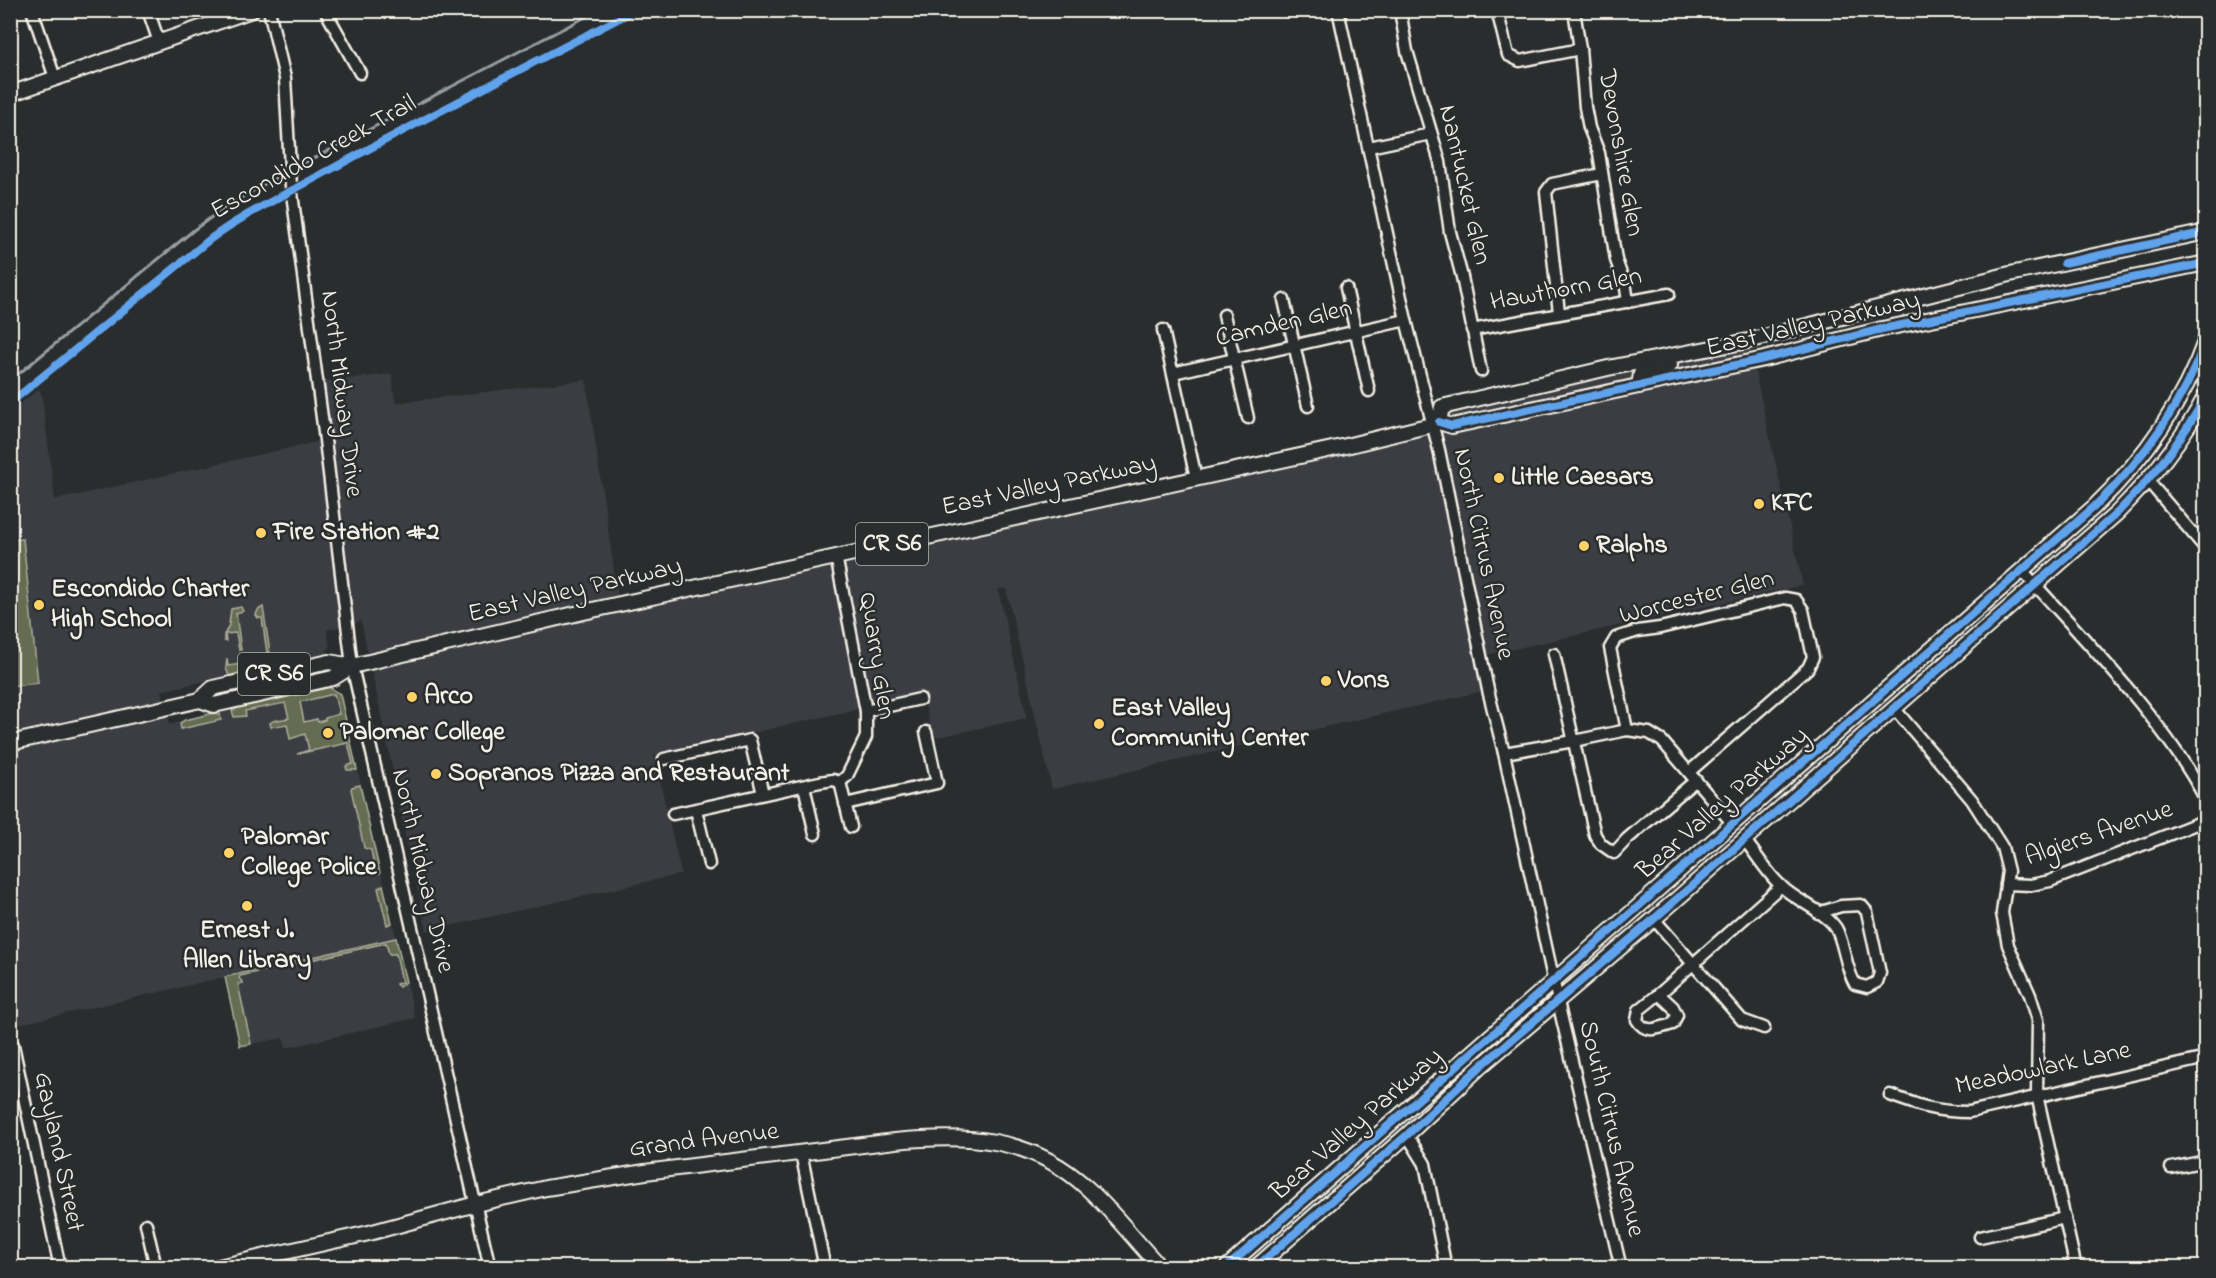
<svg xmlns="http://www.w3.org/2000/svg" width="2216" height="1278" font-family="'Indie Flower',sans-serif">
	<style>
		.built { fill: #3b3d43 }
		.green { fill: #656c51; stroke: #acae9c; stroke-width: 1.5; fill-rule: evenodd }
		.lines { fill: none; stroke-linecap: round; stroke-linejoin: round }
		.stream { stroke: #979fa3; stroke-width: 3 }
		.minor-casing { stroke: #f4f1e8; stroke-width: 15 }
		.major-casing { stroke: #f4f1e8; stroke-width: 18 }
		.minor { stroke: #2a2d2e; stroke-width: 10 }
		.major { stroke: #2a2d2e; stroke-width: 14 }
		.cycleway-casing { stroke: #2a2d2e; stroke-width: 11 }
		.cycleway { stroke: #60a3ed; stroke-width: 8 }
		.poi-dot { fill: #ffd166; stroke: #2a2d2e; stroke-width: 2 }
		.labels { text-anchor: middle; dominant-baseline: central; stroke-width: 5; stroke-linejoin: round; paint-order: stroke }
		.shield { fill: #2a2d2e; stroke: #b7b6b0; stroke-width: 1.5 }
		.shield-label { font-size: 24px; font-weight: bold; fill: #f4f1e8 }
		.street-label { font-size: 26px; fill: #f4f1e8; stroke: #2a2d2e }
		.poi-label { font-size: 26px; font-weight: bold; fill: #f4f1e8; stroke: #2a2d2e; text-anchor: start }
	</style>
	<rect width="100%" height="100%" fill="#2a2d2e"/>
	<filter id="ink" filterUnits="userSpaceOnUse"><feTurbulence type="fractalNoise" baseFrequency=".0167" numOctaves="2"/><feDisplacementMap in="SourceGraphic" scale="12" xChannelSelector="R" yChannelSelector="G"/><feConvolveMatrix kernelMatrix="1 2 1 2 8 2 1 2 1" color-interpolation-filters="sRGB"/></filter>
	<g filter="url(#ink)">
		<polygon class="built" points="1748,341 1803,585 1482,656 1488,690 1052,789 1006,588 998,589 1027,718 933,738 923,696 854,710 654,755 681,874 427,931 399,808 401,808 361,621 327,630 330,647 325,653 162,691 170,725 185,720 232,711 238,708 329,687 340,694 415,1018 286,1048 283,1038 240,1046 225,977 11,1026 10,412 39,389 42,396 55,500 325,440 318,382 392,374 395,403 586,380 619,604 1431,425 1442,407"/>
		<g class="green">
			<polygon points="23,539 38,683 11,686 11,540"/>
			<polygon points="241,607 243,611 236,613 241,650 239,650 236,633 225,634 226,641 224,641 224,635 229,625 231,609"/>
			<polygon points="263,607 272,666 265,667 262,661 268,660 262,618 258,618 256,615 258,610"/>
			<polygon points="227,658 228,666 249,663 249,671 229,676 226,668"/>
			<path d="M329,687L340,694L357,770H347L346,766L353,764L348,743L297,754L309,750L305,734L290,739L287,724L271,727L270,723L273,721L289,718L285,703L245,711L246,716L234,717L232,711L238,708ZM334,694L339,714L325,718V720L318,722L317,719L304,722L300,702Z"/>
			<polygon points="214,713 220,714 221,720 181,729 180,723 185,720"/>
			<polygon points="360,785 380,873 372,874 369,872 375,870 371,850 364,848 351,789 352,787"/>
			<polygon points="383,885 392,923 387,925 378,888"/>
			<polygon points="396,938 406,982 399,987 396,984 402,982 396,954 389,954 386,943 240,976 239,978 243,983 238,984 251,1044 240,1046 225,977"/>
		</g>
		<g class="lines">
			<polyline class="stream" points="10,381 195,229 227,206 268,182 599,10"/>
			<g class="minor-casing">
				<g id="minor">
					<polyline points="32,10 55,78"/>
					<polyline points="148,10 159,42"/>
					<polyline points="269,10 285,78 291,186 325,440 352,666 490,1268"/>
					<polyline points="325,10 360,73"/>
					<polyline points="1338,10 1406,320 1439,450 1488,690 1504,753 1561,1015 1621,1268"/>
					<polyline points="1400,10 1407,51 1440,162 1450,232 1462,277 1481,371"/>
					<polyline points="1497,10 1508,55 1520,61 1580,49"/>
					<polyline points="1574,10 1580,49 1585,107 1589,128 1599,153 1616,260 1626,288 1628,302"/>
					<polyline points="1369,147 1431,134"/>
					<polyline points="1346,288 1369,391"/>
					<polyline points="1284,300 1308,406"/>
					<polyline points="1559,313 1546,192 1552,184 1602,174"/>
					<polyline points="1224,315 1248,418"/>
					<polyline points="1163,330 1196,478"/>
					<polyline points="1472,330 1669,294"/>
					<polyline points="1173,373 1406,320"/>
					<polyline points="2148,481 2206,549"/>
					<polyline points="836,556 866,711 866,737 847,776 840,782"/>
					<path d="M2022,570C2084,640 2163,718 2206,800"/>
					<polyline points="1554,654 1595,835 1601,844 1614,853 1627,839 1696,780"/>
					<polyline points="1894,708 1972,800 2002,847 2008,871 2002,913 2008,945 2030,995 2038,1020 2037,1095 2076,1268"/>
					<polyline points="866,711 920,699"/>
					<polyline points="1627,730 1610,648 1616,638 1638,631 1660,628 1785,598 1796,600 1803,610 1813,657 1808,668 1689,772"/>
					<polyline points="1504,753 1574,741 1627,730 1649,733 1662,741 1733,824"/>
					<polyline points="664,759 750,740 763,794"/>
					<polyline points="840,782 851,827"/>
					<polyline points="804,786 815,834"/>
					<polyline points="845,804 937,783 926,732"/>
					<polyline points="696,810 709,864"/>
					<polyline points="673,814 820,782 833,780 840,782"/>
					<path d="M1744,839C1756,854 1767,873 1781,886C1796,901 1825,911 1836,928C1844,942 1845,967 1855,984L1867,987L1877,982L1880,973L1867,912L1861,905L1841,906L1818,913"/>
					<polyline points="2006,884 2031,885 2050,881 2206,820"/>
					<polyline points="1654,919 1742,1020 1764,1028"/>
					<polyline points="1659,994 1781,886"/>
					<path d="M1659,994L1673,1007L1677,1015L1673,1024C1658,1028 1646,1035 1637,1020L1639,1010Z"/>
					<polyline points="13,1045 60,1268"/>
					<path d="M1890,1095C1920,1106 1936,1112 1969,1112L2206,1058"/>
					<polyline points="1407,1135 1425,1164 1446,1268"/>
					<polyline points="801,1153 825,1268"/>
					<polyline points="2171,1168 2206,1161"/>
					<polyline points="146,1224 156,1268"/>
					<polyline points="1980,1237 2065,1218"/>
				</g>
			</g>
			<g class="major-casing">
				<g id="major">
					<polyline points="10,94 252,10"/>
					<polyline points="1639,386 1641,374 1670,365"/>
					<polyline points="1439,422 1442,407 1608,368 1748,341 2010,274 2206,232"/>
					<polyline points="200,700 213,688 329,662 352,666"/>
					<polyline points="10,743 200,700 214,705 333,678 352,666 588,611 1346,446 1431,425 1439,422 1452,426 1764,359 1882,329 2206,263"/>
					<path d="M214,1268L369,1233L476,1204L546,1188L645,1172L895,1141C966,1134 1030,1136 1086,1187C1113,1211 1135,1241 1161,1268"/>
					<path d="M1226,1268L2094,507C2143,460 2183,404 2206,339"/>
					<path d="M1255,1268L1407,1135L1481,1066L1654,919L2117,513C2152,477 2183,440 2206,395"/>
				</g>
			</g>
			<use href="#minor" class="minor"/>
			<use href="#major" class="major"/>
			<g class="cycleway-casing">
				<g id="cycleway">
					<polyline points="2064,263 2206,232"/>
					<path d="M10,403L209,240C242,215 279,198 315,178C420,120 528,66 635,10"/>
					<polyline points="1439,422 1452,426 1764,359 1882,329 2206,263"/>
					<path d="M1226,1268L2094,507C2143,460 2183,404 2206,339"/>
					<path d="M1255,1268L1407,1135L1481,1066L1654,919L2117,513C2152,477 2183,440 2206,395"/>
				</g>
			</g>
			<use href="#cycleway" class="cycleway"/>
		</g>
	</g>
	<g class="poi-dot">
		<circle cx="1499" cy="478" r="6"/>
		<circle cx="1759" cy="504" r="6"/>
		<circle cx="261" cy="533" r="6"/>
		<circle cx="1584" cy="546" r="6"/>
		<circle cx="39" cy="605" r="6"/>
		<circle cx="1326" cy="681" r="6"/>
		<circle cx="412" cy="697" r="6"/>
		<circle cx="1099" cy="724" r="6"/>
		<circle cx="328" cy="733" r="6"/>
		<circle cx="436" cy="774" r="6"/>
		<circle cx="229" cy="853" r="6"/>
		<circle cx="247" cy="906" r="6"/>
	</g>
	<g class="labels">
		<g class="shield">
			<rect x="856" y="523" width="72" height="42" rx="4.5"/>
			<rect x="238" y="653" width="72" height="42" rx="4.5"/>
		</g>
		<g class="shield-label">
			<text x="892" y="544">CR S6</text>
			<text x="274" y="674">CR S6</text>
		</g>
		<g class="street-label">
			<text transform="translate(1620 153) rotate(80)">Devonshire Glen</text>
			<text transform="translate(314 158) rotate(-29)">Escondido Creek Trail</text>
			<text transform="translate(1464 185) rotate(77)">Nantucket Glen</text>
			<text transform="translate(1566 290) rotate(-10)">Hawthorn Glen</text>
			<text transform="translate(1284 324) rotate(-13)">Camden Glen</text>
			<text transform="translate(1813 325) rotate(-13)">East Valley Parkway</text>
			<text transform="translate(341 394) rotate(83)">North Midway Drive</text>
			<text transform="translate(1049 486) rotate(-12)">East Valley Parkway</text>
			<text transform="translate(1483 554) rotate(78)">North Citrus Avenue</text>
			<text transform="translate(575 591) rotate(-13)">East Valley Parkway</text>
			<text transform="translate(1697 598) rotate(-14)">Worcester Glen</text>
			<text transform="translate(876 656) rotate(81)">Quarry Glen</text>
			<text transform="translate(1723 804) rotate(-41)">Bear Valley Parkway</text>
			<text transform="translate(2099 834) rotate(-19)">Algiers Avenue</text>
			<text transform="translate(422 871) rotate(77)">North Midway Drive</text>
			<text transform="translate(2043 1069) rotate(-12)">Meadowlark Lane</text>
			<text transform="translate(1357 1125) rotate(-41)">Bear Valley Parkway</text>
			<text transform="translate(1611 1129) rotate(77)">South Citrus Avenue</text>
			<text transform="translate(704 1141) rotate(-7)">Grand Avenue</text>
			<text transform="translate(58 1152) rotate(78)">Gayland Street</text>
		</g>
		<g class="poi-label">
			<text x="1511" y="478">Little Caesars</text>
			<text x="1771" y="504">KFC</text>
			<text x="273" y="533">Fire Station #2</text>
			<text x="1596" y="546">Ralphs</text>
			<text x="51" y="590">Escondido Charter<tspan x="51" dy="30">High School</tspan></text>
			<text x="1338" y="681">Vons</text>
			<text x="424" y="697">Arco</text>
			<text x="1111" y="709">East Valley<tspan x="1111" dy="30">Community Center</tspan></text>
			<text x="340" y="733">Palomar College</text>
			<text x="448" y="774">Sopranos Pizza and Restaurant</text>
			<text x="241" y="838">Palomar<tspan x="241" dy="30">College Police</tspan></text>
			<text x="247" y="931" text-anchor="middle">Ernest J.<tspan x="247" dy="30">Allen Library</tspan></text>
		</g>
	</g>
	<rect width="2216" height="1278" fill="none" stroke="#2a2d2e" stroke-width="36"/>
	<rect x="18" y="18" width="2180" height="1242" fill="none" stroke="#f4f1e8" stroke-width="2" filter="url(#ink)"/>
</svg>
